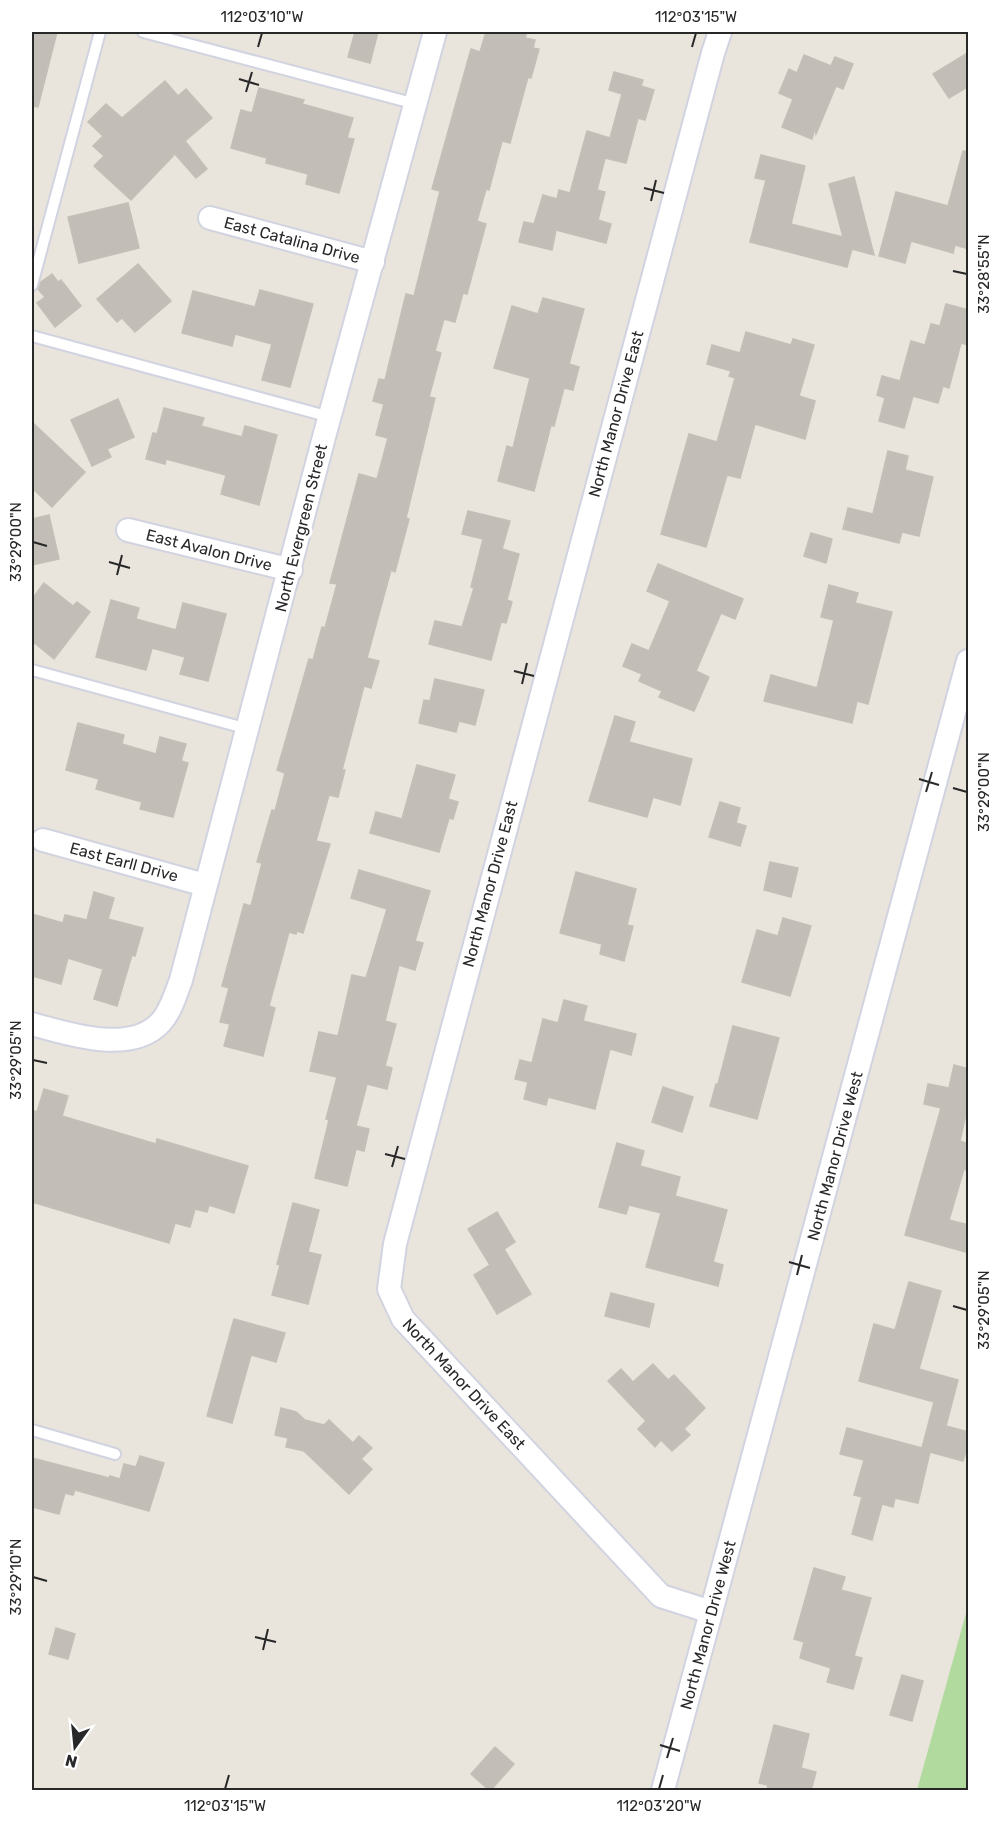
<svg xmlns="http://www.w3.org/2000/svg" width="1000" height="1822" font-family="Rubik,sans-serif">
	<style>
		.green { fill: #b0da9e }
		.building { fill: #c2beb7; stroke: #c4bfb6; stroke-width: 1.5 }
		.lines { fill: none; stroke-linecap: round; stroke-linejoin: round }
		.lane-casing { stroke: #d1d4e0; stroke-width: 14 }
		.street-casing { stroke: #d1d4e0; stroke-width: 26 }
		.lane { stroke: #fff; stroke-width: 10 }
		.street { stroke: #fff; stroke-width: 22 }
		.ticks { fill: none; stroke: #282828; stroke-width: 2 }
		.labels { text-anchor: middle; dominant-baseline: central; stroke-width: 6; stroke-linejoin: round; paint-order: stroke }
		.street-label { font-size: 16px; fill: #282828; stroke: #fff }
		.neatline { fill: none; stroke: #282828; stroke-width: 2 }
		.ticks-label { font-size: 15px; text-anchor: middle; fill: #282828 }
	</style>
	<rect width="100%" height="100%" fill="#e9e4dc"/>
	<polygon class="green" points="968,1606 968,1790 917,1790"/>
	<g class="building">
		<polygon points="32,32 57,32 38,107 32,106"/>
		<polygon points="355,32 378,32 370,63 348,57"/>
		<polygon points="486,32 527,32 525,38 535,40 533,48 539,49 531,78 528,77 510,143 502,141 489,190 486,189 477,221 486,224 467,294 463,293 455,322 444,319 435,351 441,353 429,397 435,398 406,518 409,519 395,572 391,570 367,658 379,661 371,688 364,686 342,770 345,770 338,797 329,795 316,841 330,844 303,933 297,931 296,934 289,932 269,1006 275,1008 263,1056 224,1046 230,1024 220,1022 229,988 222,986 244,904 251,906 262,863 257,862 272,810 275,811 285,773 277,770 309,659 313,660 322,627 325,628 337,584 330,583 359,474 377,479 388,438 376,435 384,404 373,401 379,379 385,380 406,294 414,296 440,191 432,189 471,49 480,52"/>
		<polygon points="969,52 969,86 949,98 933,74"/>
		<polygon points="804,55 831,66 835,57 853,64 843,89 836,86 816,134 815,128 812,139 782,127 793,99 779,93 789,69 797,73"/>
		<polygon points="614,72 643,80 641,86 654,90 645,120 638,118 626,163 605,158 597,190 605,192 598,220 611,224 606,243 556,230 552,250 519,242 524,222 534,224 543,195 557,199 559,190 570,193 587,131 610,138 622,94 609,90"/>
		<polygon points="165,81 178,96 186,89 212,118 185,141 207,169 196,178 175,154 131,200 94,166 104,156 93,146 103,136 88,122 106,104 122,118"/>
		<polygon points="259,88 304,100 302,104 353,118 347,138 354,139 339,193 306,184 308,174 266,163 267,158 231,148 241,110 252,113"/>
		<polygon points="963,151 969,152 969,249 955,245 953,253 911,241 905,263 879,256 896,192 948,206"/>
		<polygon points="761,155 805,166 791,224 843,237 829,184 854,177 874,255 852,249 847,267 750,242 766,180 755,178"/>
		<polygon points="128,203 139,248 79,263 68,217"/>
		<polygon points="138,264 171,301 135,332 122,318 117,322 97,299"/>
		<polygon points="52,274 58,282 61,280 81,306 55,327 37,303 45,297 38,289 41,282"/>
		<polygon points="260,290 313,304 290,387 262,380 272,344 235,334 232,346 182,333 193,291 255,307"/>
		<polygon points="543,298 584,309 569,364 579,367 573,390 564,388 554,426 551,425 534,491 498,481 507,446 513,448 530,378 494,368 512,306 538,314"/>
		<polygon points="946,304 969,310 969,345 961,343 949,388 943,386 938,403 913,396 904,428 879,421 885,398 877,395 882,376 900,381 911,341 925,345 931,324 940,326"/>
		<polygon points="746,332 791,345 793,339 814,345 799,396 815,401 805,439 755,424 740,478 727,475 706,547 661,534 689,434 717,442 735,378 729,376 731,371 707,364 712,345 740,353"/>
		<polygon points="118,399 134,437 107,449 111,457 92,466 71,420"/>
		<polygon points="164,408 204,418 201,426 242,437 245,426 277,435 259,505 221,494 226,475 166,459 165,464 146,459 153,433 157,434"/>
		<polygon points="32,422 85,472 52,507 32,488"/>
		<polygon points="888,451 908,456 905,470 933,477 919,536 902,532 899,543 843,529 848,508 873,514"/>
		<polygon points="468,511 510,521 502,549 519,554 507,600 512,602 506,623 501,622 491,660 429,644 435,621 462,627 474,588 471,587 483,539 462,534"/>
		<polygon points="49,515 59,559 32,565 32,519"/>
		<polygon points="811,533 832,539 826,563 804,556"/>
		<polygon points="658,564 743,599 735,619 721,613 715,627 696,671 709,677 694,711 659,697 662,691 639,681 642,674 623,666 632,644 649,651 670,601 647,591"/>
		<polygon points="44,583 73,606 77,602 90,612 54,659 32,641 32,599"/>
		<polygon points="829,585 858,593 855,603 892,612 868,704 857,701 852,723 764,701 771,675 817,688 834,620 821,617"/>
		<polygon points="111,600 139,608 136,619 176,630 183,603 226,614 208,681 180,674 185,657 152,648 146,670 96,657"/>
		<polygon points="435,679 484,690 475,725 459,721 456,732 419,723 424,700 430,701"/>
		<polygon points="615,716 635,722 629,742 692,759 680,805 653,797 647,817 589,801"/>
		<polygon points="78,723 124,735 122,744 156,754 160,737 186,744 181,761 188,763 173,817 140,809 142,802 96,789 99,779 66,770"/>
		<polygon points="417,765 455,775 448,799 458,802 453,819 449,818 439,852 370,833 376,812 402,819"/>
		<polygon points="720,802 740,808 736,823 746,826 740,846 709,837"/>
		<polygon points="770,862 798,868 791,897 764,890"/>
		<polygon points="359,870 430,891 415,941 423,943 415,970 399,965 385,1021 396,1024 385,1066 392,1068 387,1089 367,1084 356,1126 369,1129 364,1151 356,1149 347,1186 315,1178 329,1120 326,1119 337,1077 310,1071 319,1032 338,1036 352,975 366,978 387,909 351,898"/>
		<polygon points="576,872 636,889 627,925 633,926 624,961 600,954 602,944 560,933"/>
		<polygon points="94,892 114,898 108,919 143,928 135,956 132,955 117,1006 94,999 103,969 68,958 61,984 32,976 32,914 63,923 65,915 87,920"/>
		<polygon points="783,918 811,926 790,996 742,982 757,930 778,936"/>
		<polygon points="564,1000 587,1006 583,1021 636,1034 631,1055 610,1049 595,1109 548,1097 546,1105 524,1099 528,1082 515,1079 520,1060 532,1063 543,1019 558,1023"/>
		<polygon points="733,1026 779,1038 757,1119 710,1106 716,1084 718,1084"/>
		<polygon points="954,1065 969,1069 969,1101 960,1141 969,1144 969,1171 964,1169 949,1220 969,1225 969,1253 905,1235 941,1108 924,1104 928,1084 949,1088"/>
		<polygon points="663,1087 693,1097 682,1132 652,1122"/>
		<polygon points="44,1089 68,1096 62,1116 156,1144 157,1139 248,1166 234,1213 209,1205 207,1212 195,1209 190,1227 175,1223 169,1243 32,1202 32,1110 37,1112"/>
		<polygon points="617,1143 644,1151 640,1166 680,1177 675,1196 727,1210 713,1262 723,1265 718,1286 646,1267 661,1213 629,1205 626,1214 599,1207"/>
		<polygon points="293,1203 319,1210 308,1252 321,1255 308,1304 272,1295 280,1265 277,1264"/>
		<polygon points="497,1212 515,1242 504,1249 531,1294 497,1314 474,1275 490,1265 468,1229"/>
		<polygon points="909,1282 941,1291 919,1369 958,1380 946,1426 969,1432 969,1441 963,1461 930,1452 918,1503 895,1498 893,1507 882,1504 872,1540 852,1534 862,1497 854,1495 864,1460 840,1454 847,1428 922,1448 934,1402 859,1381 874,1324 895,1330"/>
		<polygon points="611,1293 654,1304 649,1327 605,1316"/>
		<polygon points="234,1319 285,1333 276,1362 251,1355 232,1423 207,1416"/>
		<polygon points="653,1364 668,1380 674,1375 705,1408 684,1429 690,1435 672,1451 661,1440 655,1447 638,1429 646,1421 608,1381 621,1369 633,1382"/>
		<polygon points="281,1408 296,1412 305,1420 324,1425 329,1420 353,1443 359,1436 372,1448 361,1459 372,1469 349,1494 304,1451 286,1447 288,1438 275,1435"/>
		<polygon points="140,1456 164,1463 149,1511 75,1490 73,1495 65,1493 59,1514 32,1507 32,1458 109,1478 110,1476 120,1479 124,1464 136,1467"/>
		<polygon points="814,1568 845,1577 841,1590 871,1598 854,1656 862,1658 853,1689 827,1682 831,1668 800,1658 804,1642 794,1639"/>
		<polygon points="56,1628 75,1634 68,1659 49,1654"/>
		<polygon points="902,1675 923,1681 912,1721 890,1715"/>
		<polygon points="774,1725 809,1734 801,1768 816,1772 811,1791 767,1791 768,1785 759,1783"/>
		<polygon points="495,1747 514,1764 490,1791 471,1774"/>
	</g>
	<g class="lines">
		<g class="lane-casing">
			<g id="lane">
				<polyline points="143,32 416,104"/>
				<polyline points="32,285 100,32"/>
				<polyline points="32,336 330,417"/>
				<polyline points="32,670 248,729"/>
				<polyline points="32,1430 115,1454"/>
			</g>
		</g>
		<g class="street-casing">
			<g id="street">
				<polyline points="210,218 373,262"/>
				<polyline points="128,530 291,570"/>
				<polyline points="43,840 205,885"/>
				<path d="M32,1024C68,1034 131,1055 161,1022C171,1011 176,993 181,980L324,437L435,32"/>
				<polyline points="711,1612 661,1596 403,1319 389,1289 395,1244 713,53 720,32"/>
				<polyline points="663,1790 968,661"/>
			</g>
		</g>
		<use href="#lane" class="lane"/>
		<use href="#street" class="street"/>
	</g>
	<path class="ticks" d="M258,47L262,33M692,47L696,33M239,79L259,85M246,92L252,72M644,188L664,193M651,201L656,180M953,271L967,274M33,542L47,546M109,562L130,568M117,575L122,555M514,671L534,676M522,684L527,663M919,779L939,785M953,788L967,792M926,792L932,772M33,1060L47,1063M385,1154L405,1159M392,1167L398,1146M789,1262L810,1268M797,1275L802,1255M953,1306L967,1310M33,1577L47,1581M255,1637L276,1642M263,1650L268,1629M660,1745L680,1751M667,1758L673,1738M225,1789L229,1775M659,1789L663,1775"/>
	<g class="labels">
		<g class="street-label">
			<text transform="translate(292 240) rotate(15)">East Catalina Drive</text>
			<text transform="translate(616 414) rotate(-75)">North Manor Drive East</text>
			<text transform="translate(301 528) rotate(-76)">North Evergreen Street</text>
			<text transform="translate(209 550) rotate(14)">East Avalon Drive</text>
			<text transform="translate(124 862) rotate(15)">East Earll Drive</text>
			<text transform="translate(490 884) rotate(-75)">North Manor Drive East</text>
			<text transform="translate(835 1156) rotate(-75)">North Manor Drive West</text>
			<text transform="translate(464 1384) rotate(47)">North Manor Drive East</text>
			<text transform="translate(708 1625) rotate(-75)">North Manor Drive West</text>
		</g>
	</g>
	<rect width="1000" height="1822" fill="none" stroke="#ffffff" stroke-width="66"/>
	<g transform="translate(75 1747) rotate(195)" stroke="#ffffff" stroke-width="4.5" paint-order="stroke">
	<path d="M0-4.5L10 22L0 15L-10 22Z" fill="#282828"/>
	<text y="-9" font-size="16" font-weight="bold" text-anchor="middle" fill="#282828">N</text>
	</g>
	<rect x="33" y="33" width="934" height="1756" class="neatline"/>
	<g class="ticks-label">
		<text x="262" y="22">112°03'10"W</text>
		<text x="696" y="22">112°03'15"W</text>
		<text transform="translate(984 274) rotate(-90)" y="5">33°28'55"N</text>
		<text transform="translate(16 542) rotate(-90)" y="5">33°29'00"N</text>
		<text transform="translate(984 792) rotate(-90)" y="5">33°29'00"N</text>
		<text transform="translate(16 1060) rotate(-90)" y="5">33°29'05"N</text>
		<text transform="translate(984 1310) rotate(-90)" y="5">33°29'05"N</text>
		<text transform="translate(16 1577) rotate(-90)" y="5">33°29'10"N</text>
		<text x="225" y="1811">112°03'15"W</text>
		<text x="659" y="1811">112°03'20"W</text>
	</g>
</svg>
